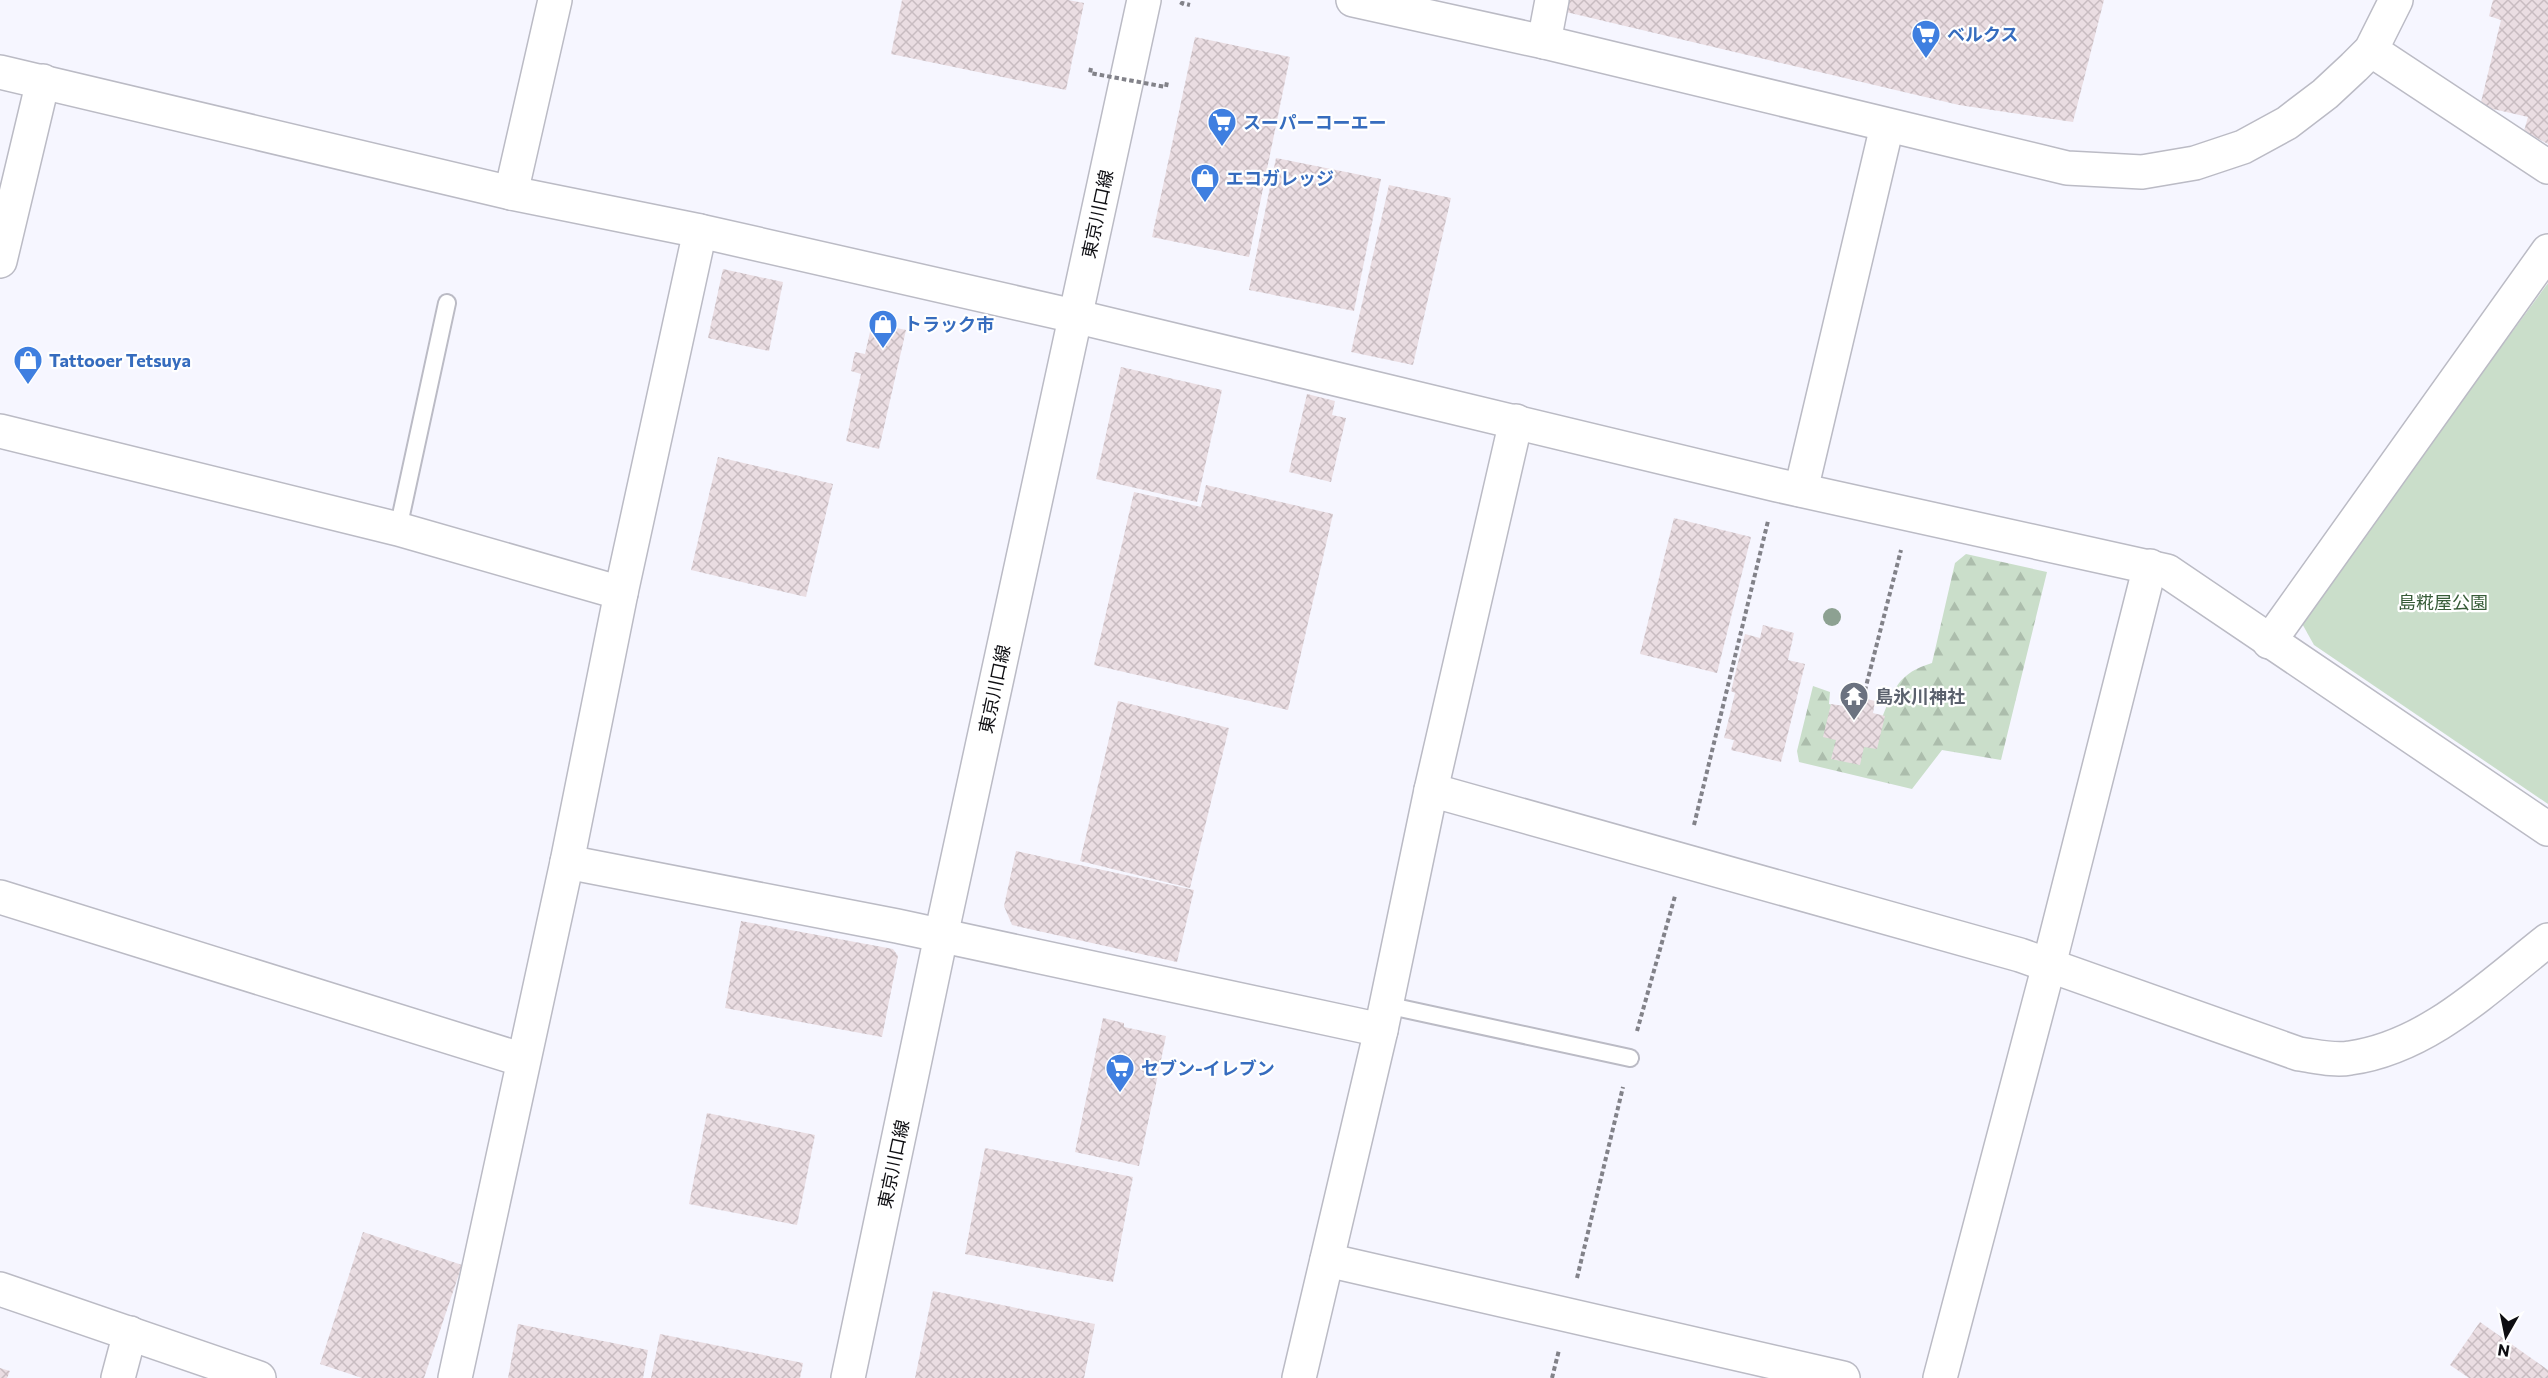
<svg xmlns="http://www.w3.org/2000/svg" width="2548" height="1378" font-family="Commissioner,'Noto Sans JP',sans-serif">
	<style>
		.green { fill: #cadeca }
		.forest { fill: url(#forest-firs) }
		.building { fill: url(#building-cross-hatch) }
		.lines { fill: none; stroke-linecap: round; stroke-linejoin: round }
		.lane-casing { stroke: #bbbbc5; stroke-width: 20 }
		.street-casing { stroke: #bbbbc5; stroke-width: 36 }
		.secondary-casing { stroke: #bbbbc5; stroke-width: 36 }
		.path { stroke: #828289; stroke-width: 4; stroke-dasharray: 4.5 3; stroke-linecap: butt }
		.lane { stroke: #fff; stroke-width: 16 }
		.street { stroke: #fff; stroke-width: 33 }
		.secondary { stroke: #fff; stroke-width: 33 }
		.path-bridge { stroke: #828289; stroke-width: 4; stroke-dasharray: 4.5 3; stroke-linecap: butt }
		.tree { fill: #8da192 }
		.labels { text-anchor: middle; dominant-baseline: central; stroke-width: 4.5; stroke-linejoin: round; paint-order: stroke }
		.shop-label { font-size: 18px; font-weight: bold; fill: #366cbe; stroke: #fff; text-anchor: start }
		.street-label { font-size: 18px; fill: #0e0e12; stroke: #fff }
		.park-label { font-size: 18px; fill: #375c38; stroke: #fff }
		.worship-label { font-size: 18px; font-weight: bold; fill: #5b616d; stroke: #fff; text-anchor: start }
	</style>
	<defs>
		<pattern id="forest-firs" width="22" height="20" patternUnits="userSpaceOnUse" patternTransform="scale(1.5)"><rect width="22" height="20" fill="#cadeca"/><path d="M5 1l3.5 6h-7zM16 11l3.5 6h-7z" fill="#acbdac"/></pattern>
		<pattern id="building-cross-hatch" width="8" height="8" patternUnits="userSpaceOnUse" patternTransform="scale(1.5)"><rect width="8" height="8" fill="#eadde2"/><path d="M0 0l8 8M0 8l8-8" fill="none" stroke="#c8bcc1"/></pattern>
	</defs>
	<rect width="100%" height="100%" fill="#f6f6ff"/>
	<polygon class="green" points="2548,283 2548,804 2314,645 2300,620"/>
	<path class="forest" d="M1966,554L2047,572L2001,760L1942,750L1912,789L1799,762L1797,751L1813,686L1830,692L1829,704L1882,718C1894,688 1899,673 1932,663L1955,563Z"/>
	<g class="building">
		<polygon points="902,0 1068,0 1084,3 1066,90 891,54"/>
		<polygon points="1568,0 2104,0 2073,122 1959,105 1566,12"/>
		<polygon points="2493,0 2548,0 2548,144 2524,131 2528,117 2480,106 2501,20 2489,16"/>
		<polygon points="1195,37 1290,57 1249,257 1152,237"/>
		<polygon points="1276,158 1381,179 1354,311 1249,290"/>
		<polygon points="1389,185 1451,198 1413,365 1351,352"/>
		<polygon points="723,269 783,282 769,351 708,338"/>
		<polygon points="872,323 906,330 879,449 846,441 861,374 851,371 855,352 865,354"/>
		<polygon points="1121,367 1222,390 1197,502 1096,479"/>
		<polygon points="1307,394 1335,401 1332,415 1346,418 1331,482 1289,472"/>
		<polygon points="718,457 833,484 806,597 691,570"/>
		<polygon points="1206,485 1333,514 1288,710 1094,665 1134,492 1201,507"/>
		<polygon points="1674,518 1751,537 1717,673 1640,654"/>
		<polygon points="1763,625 1794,633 1788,660 1805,664 1781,762 1731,750 1734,740 1724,738 1735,693 1731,691 1745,634 1760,638"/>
		<polygon points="1846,694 1875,701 1873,713 1885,716 1877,749 1864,747 1860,765 1831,759 1836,740 1823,737 1831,704 1844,706"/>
		<polygon points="1118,701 1229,728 1190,888 1080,861"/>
		<polygon points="1016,851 1194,890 1177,962 1012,925 1004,906"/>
		<polygon points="741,921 893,949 898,956 882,1037 725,1008"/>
		<polygon points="1103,1018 1124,1023 1124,1027 1166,1036 1139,1166 1075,1152"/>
		<polygon points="707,1113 815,1135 797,1225 689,1204"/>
		<polygon points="985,1148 1133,1177 1113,1282 965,1254"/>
		<polygon points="363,1232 462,1265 424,1378 362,1378 320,1364"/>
		<polygon points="933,1291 1095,1324 1084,1378 915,1378"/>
		<polygon points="2480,1322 2548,1370 2548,1378 2469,1378 2450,1365"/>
		<polygon points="518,1324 648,1350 643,1378 508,1378"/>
		<polygon points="660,1334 803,1363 800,1378 651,1378"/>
		<polygon points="0,1368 10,1371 7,1378 0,1378"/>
	</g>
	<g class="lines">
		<g class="lane-casing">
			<g id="lane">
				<polyline points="398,529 447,303"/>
				<polyline points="1386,1005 1630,1058"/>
			</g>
		</g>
		<g class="street-casing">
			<g id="street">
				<polyline points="1353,0 1544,42 2067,168 2142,172 2195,163 2243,147 2287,123 2325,94 2354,67 2371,50 2396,0"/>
				<polyline points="1544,42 1552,0"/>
				<polyline points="2371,50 2548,167"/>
				<polyline points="0,72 511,193 700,231 1074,316 1777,485 2167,571 2548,829"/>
				<polyline points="511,193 555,0"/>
				<polyline points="0,261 43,81"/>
				<polyline points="0,431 398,529 621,593"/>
				<polyline points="1801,490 1887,126"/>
				<polyline points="2269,642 2548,251"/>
				<path d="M1431,790L2020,955L2299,1054C2315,1056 2334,1061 2350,1058C2428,1047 2488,987 2548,940"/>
				<polyline points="567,862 897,926 1381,1030"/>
				<polyline points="0,897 523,1060"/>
				<polyline points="1327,1260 1843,1378"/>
				<polyline points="0,1289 259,1378"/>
				<polyline points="118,1378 130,1333"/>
				<polyline points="455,1378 567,862 621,593 700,231"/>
				<polyline points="1299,1378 1381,1030 1431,790 1516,421"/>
				<polyline points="1940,1378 2049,965 2150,566"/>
			</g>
		</g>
		<g class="secondary-casing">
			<polyline id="secondary" points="848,1378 941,936 1144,0"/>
		</g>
		<g class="path">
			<polyline points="1181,5 1182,3 1190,5"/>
			<polyline points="1863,698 1901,550"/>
			<polyline points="1694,825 1768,521"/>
			<polyline points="1637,1031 1675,896"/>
			<polyline points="1577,1278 1623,1087"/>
			<polyline points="1552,1378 1559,1350"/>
		</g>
		<use href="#lane" class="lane"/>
		<use href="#street" class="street"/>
		<use href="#secondary" class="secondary"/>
		<polyline class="path-bridge" points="1091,68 1090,73 1166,87 1167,82"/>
	</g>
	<circle class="tree" cx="1832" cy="617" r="9"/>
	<defs>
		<g id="supermarket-pin" transform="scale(1.5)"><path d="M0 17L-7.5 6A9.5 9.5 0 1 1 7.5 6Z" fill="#3f7fe0" stroke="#fff"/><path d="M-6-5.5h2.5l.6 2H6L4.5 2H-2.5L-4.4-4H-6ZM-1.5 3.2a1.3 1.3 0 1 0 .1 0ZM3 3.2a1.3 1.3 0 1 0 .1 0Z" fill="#fff"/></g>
		<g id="shop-pin" transform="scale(1.5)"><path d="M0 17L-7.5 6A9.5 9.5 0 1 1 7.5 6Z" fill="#3f7fe0" stroke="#fff"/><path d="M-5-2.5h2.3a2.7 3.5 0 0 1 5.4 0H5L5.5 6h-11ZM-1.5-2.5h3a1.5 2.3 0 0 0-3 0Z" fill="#fff"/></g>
		<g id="temple-pin" transform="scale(1.5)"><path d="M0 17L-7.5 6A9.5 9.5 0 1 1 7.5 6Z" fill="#6b7280" stroke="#fff"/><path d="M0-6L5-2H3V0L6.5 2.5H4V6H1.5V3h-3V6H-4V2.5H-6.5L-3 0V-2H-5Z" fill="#fff"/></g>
	</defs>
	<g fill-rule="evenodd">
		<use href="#supermarket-pin" x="1926" y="34"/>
		<use href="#supermarket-pin" x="1222" y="122"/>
		<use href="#shop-pin" x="1205" y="178"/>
		<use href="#shop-pin" x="883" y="324"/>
		<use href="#shop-pin" x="28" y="360"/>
		<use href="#temple-pin" x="1854" y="696"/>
		<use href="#supermarket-pin" x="1120" y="1068"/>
	</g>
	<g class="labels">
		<g class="shop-label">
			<text x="1947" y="34">ベルクス</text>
			<text x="1243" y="122">スーパーコーエー</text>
			<text x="1226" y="178">エコガレッジ</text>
			<text x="904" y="324">トラック市</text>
			<text x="49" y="360">Tattooer Tetsuya</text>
			<text x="1141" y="1068">セブン-イレブン</text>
		</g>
		<g class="street-label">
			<text transform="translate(1097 214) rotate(-78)">東京川口線</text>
			<text transform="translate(994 689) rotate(-78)">東京川口線</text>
			<text transform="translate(893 1164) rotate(-78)">東京川口線</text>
		</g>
		<g class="park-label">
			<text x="2443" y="602">島糀屋公園</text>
		</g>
		<g class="worship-label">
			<text x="1875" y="696">島氷川神社</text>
		</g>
	</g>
	<g transform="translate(2506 1336) rotate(189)" stroke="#ffffff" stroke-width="4.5" paint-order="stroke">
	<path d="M0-4.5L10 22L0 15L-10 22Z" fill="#0e0e12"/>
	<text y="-9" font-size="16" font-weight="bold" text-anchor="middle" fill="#0e0e12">N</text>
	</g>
</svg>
